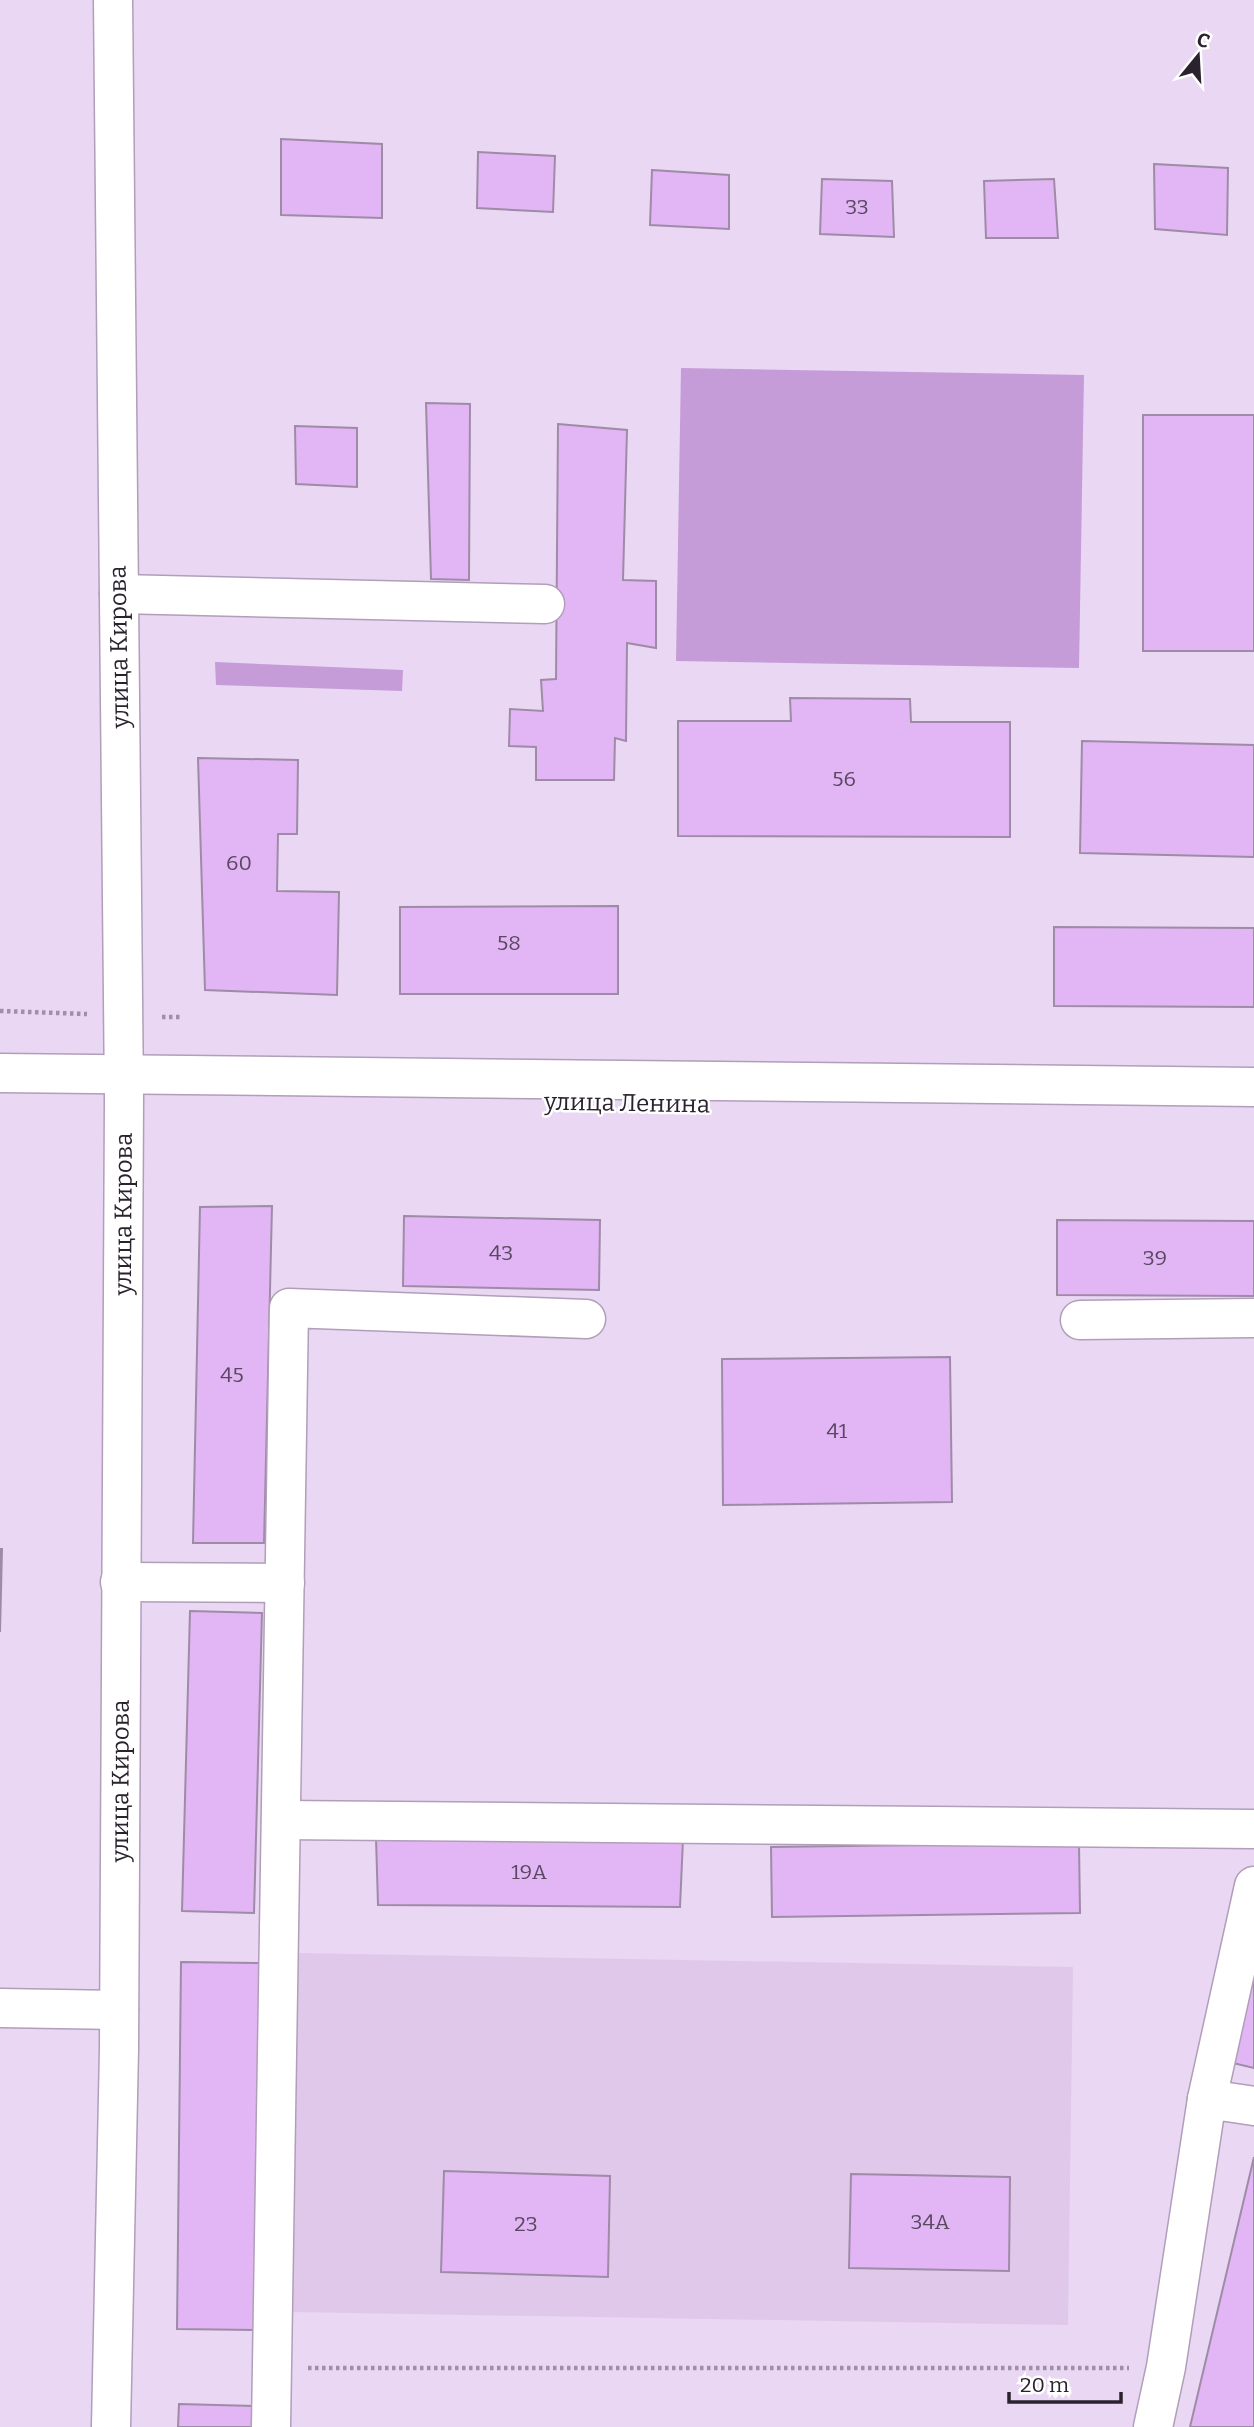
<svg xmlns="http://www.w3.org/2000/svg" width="1254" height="2427" font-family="Bitter,serif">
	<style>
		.built { fill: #e0c8eb }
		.green { fill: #c59cd7 }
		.building { fill: #e2b6f5; stroke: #9e8ba6; stroke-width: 2 }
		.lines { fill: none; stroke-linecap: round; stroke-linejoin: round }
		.minor-casing { stroke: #b19eb9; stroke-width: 41 }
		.major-casing { stroke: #b19eb9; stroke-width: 41 }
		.path { stroke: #9e90a6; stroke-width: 4.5; stroke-dasharray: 3.5 3.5; stroke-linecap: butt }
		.minor { stroke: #fff; stroke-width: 38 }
		.major { stroke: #fff; stroke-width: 38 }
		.labels { text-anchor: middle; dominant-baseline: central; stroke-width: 5; stroke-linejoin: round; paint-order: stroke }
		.number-label { font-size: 21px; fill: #584860 }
		.street-label { font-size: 24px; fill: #2a232e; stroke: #fff }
	</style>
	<rect width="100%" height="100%" fill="#ead7f4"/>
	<polygon class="built" points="299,1953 1073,1967 1068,2325 293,2312"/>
	<g class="green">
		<polygon points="681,368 1084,375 1079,668 676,661"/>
		<polygon points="215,662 403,670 402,691 216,685"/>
	</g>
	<g class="building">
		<polygon points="281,139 382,144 382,218 281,215"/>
		<polygon points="478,152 555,156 553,212 477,208"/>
		<polygon points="1154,164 1228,168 1227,235 1155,229"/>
		<polygon points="652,170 729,175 729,229 650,225"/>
		<polygon points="822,179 892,181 894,237 820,234"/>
		<polygon points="1054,179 1058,238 986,238 984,181"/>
		<polygon points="426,403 470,404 469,580 431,579"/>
		<rect x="1143" y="415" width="111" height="236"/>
		<polygon points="558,424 627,430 623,580 656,581 656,648 627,643 626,741 615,738 614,780 536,780 536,747 509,746 510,709 543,711 541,680 556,679"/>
		<polygon points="295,426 357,428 357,487 296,484"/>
		<polygon points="790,698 910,699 911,722 1010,722 1010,837 678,836 678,721 791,721"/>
		<polygon points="1082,741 1254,745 1254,857 1080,853"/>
		<polygon points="198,758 298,760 297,834 278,834 277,891 339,892 337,995 205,990"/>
		<polygon points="618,906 618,994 400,994 400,907"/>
		<polygon points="1054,927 1254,928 1254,1007 1054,1006"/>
		<polygon points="272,1206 264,1543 193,1543 200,1207"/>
		<polygon points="404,1216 600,1220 599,1290 403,1286"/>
		<polygon points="1057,1220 1254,1221 1254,1296 1057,1295"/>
		<polygon points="950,1357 952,1502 723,1505 722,1359"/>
		<polygon points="0,1549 2,1549 0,1632"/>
		<polygon points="190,1611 262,1613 254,1913 182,1911"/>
		<polygon points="376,1838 683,1839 680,1907 378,1905"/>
		<polygon points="1079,1843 1080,1913 772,1917 771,1847"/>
		<polygon points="181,1962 263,1963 259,2330 177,2329"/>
		<polygon points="1254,1968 1254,2068 1233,2063"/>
		<polygon points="1254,2157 1254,2427 1190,2427"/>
		<polygon points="444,2171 610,2176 608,2277 441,2272"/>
		<polygon points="851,2174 1010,2177 1009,2271 849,2268"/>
		<polygon points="179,2404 254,2406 254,2427 178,2427"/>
	</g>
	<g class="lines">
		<g class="minor-casing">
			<g id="minor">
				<polyline points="119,594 545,604"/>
				<polyline points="1080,1320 1254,1318"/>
				<polyline points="120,1582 285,1583"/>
				<polyline points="281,1820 1254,1829"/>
				<polyline points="0,2008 119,2010"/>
				<polyline points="1207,2099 1254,1886"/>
				<path id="s1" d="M111,2427L119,2049L124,1098L113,0"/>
				<polyline points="271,2427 289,1308 586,1319"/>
				<polyline points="1153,2427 1166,2367 1207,2099 1254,2106"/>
			</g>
		</g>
		<g class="major-casing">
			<polyline id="major" points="0,1073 1254,1087"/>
		</g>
		<g class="path">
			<polyline points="0,1011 87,1014"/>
			<polyline points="162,1017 180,1017"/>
			<polyline points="308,2368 1129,2368"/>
		</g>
		<use href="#minor" class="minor"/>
		<use href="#major" class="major"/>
	</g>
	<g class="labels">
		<g class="number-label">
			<text x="857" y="207">33</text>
			<text x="844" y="779">56</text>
			<text x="239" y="863">60</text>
			<text x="509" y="943">58</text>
			<text x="501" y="1253">43</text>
			<text x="1155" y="1258">39</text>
			<text x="232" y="1375">45</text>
			<text x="837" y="1431">41</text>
			<text x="529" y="1872">19А</text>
			<text x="930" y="2222">34А</text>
			<text x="526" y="2224">23</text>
		</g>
		<g class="street-label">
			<text transform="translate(119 647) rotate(-91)">улица Кирова</text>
			<text transform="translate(627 1103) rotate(1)">улица Ленина</text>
			<text stroke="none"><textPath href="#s1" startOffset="1213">улица Кирова</textPath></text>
			<text stroke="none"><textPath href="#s1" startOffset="646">улица Кирова</textPath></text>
		</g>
	</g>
	<g transform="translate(1198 56) rotate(18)" stroke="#ffffff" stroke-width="5" paint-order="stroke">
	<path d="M0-5L12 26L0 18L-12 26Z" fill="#2a232e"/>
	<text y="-10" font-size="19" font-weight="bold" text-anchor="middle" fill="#2a232e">С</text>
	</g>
	<path d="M1009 2392v10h112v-10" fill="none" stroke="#2a232e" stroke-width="3.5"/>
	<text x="1020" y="2392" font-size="21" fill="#2a232e" stroke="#ffffff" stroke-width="5" paint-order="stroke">20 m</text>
</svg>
